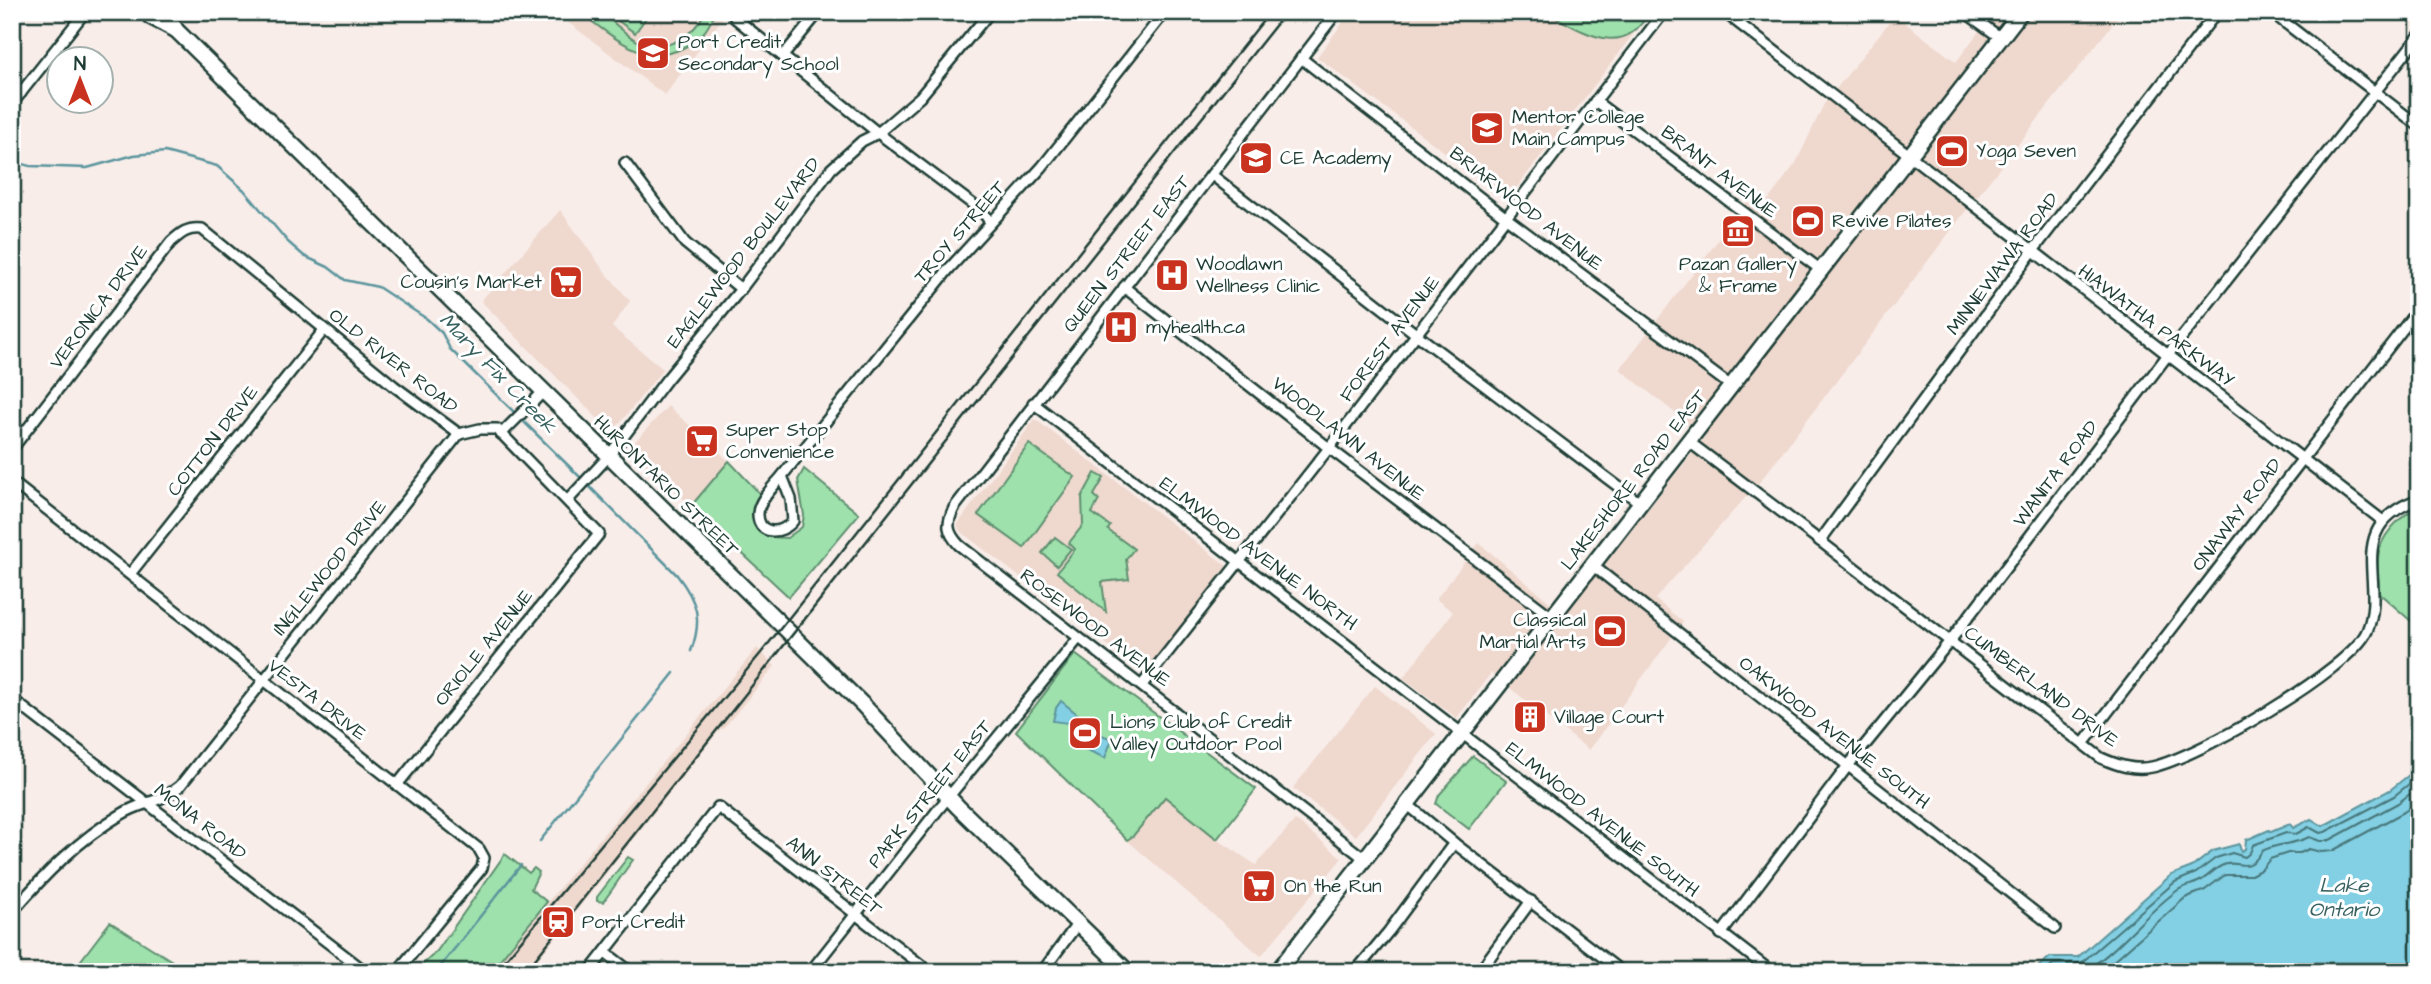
<svg xmlns="http://www.w3.org/2000/svg" width="2431" height="984" font-family="'Architects Daughter',sans-serif">
	<style>
		.built { fill: #efd8ce }
		.green { fill: #9ee1ac; stroke: #5e8f70; stroke-width: 2 }
		.water { fill: #83cfe3; stroke: #5b959d; stroke-width: 2 }
		.lines { fill: none; stroke-linecap: round; stroke-linejoin: round }
		.shore { stroke: #47777a; stroke-width: 2 }
		.stream { stroke: #5b959d; stroke-width: 2.5 }
		.street-casing { stroke: #1f3d34; stroke-width: 14 }
		.primary-casing { stroke: #1f3d34; stroke-width: 19 }
		.street { stroke: #fff; stroke-width: 9 }
		.primary { stroke: #fff; stroke-width: 14 }
		.rail { stroke: #1f3d34; stroke-width: 2.5 }
		.labels { text-anchor: middle; dominant-baseline: central; stroke-width: 6; stroke-linejoin: round; paint-order: stroke }
		.poi-label { font-size: 19px; fill: #1f3d34; stroke: #fff; text-anchor: start }
		.street-label { font-size: 19px; fill: #1f3d34; stroke: #fff }
		.water-label { font-size: 21px; font-style: italic; fill: #386260; stroke: #fff }
	</style>
	<rect width="100%" height="100%" fill="#f8ede9"/>
	<filter id="ink" filterUnits="userSpaceOnUse"><feTurbulence type="fractalNoise" baseFrequency=".0143" numOctaves="2"/><feDisplacementMap in="SourceGraphic" scale="14" xChannelSelector="R" yChannelSelector="G"/><feConvolveMatrix kernelMatrix="1 2 1 2 8 2 1 2 1" color-interpolation-filters="sRGB"/></filter>
	<g filter="url(#ink)">
		<g class="built">
			<polygon points="554,12 727,12 665,95"/>
			<polygon points="1351,12 1650,12 1508,199 1317,57"/>
			<polygon points="1991,12 2122,12 1965,212 1762,479 1655,599 1683,622 1589,750 1491,673 1457,718 1403,678 1453,612 1436,599 1479,543 1565,615 1705,437 1620,369 1747,202 1760,211 1796,163 1824,104 1895,15 1956,62 1992,14"/>
			<polygon points="560,210 602,268 630,301 612,327 663,369 612,433 481,301"/>
			<polygon points="668,406 729,461 691,506 629,448"/>
			<polygon points="1035,419 1227,566 1149,669 1143,672 960,531 957,525"/>
			<polygon points="757,648 775,666 723,729 720,729 528,972 490,972"/>
			<polygon points="1375,686 1436,734 1356,836 1293,788"/>
			<polygon points="1165,797 1217,839 1256,865 1295,820 1342,858 1261,956 1127,840 1133,836"/>
		</g>
		<g class="green">
			<path d="M579,12C584,12 592,11 596,12C611,17 623,33 637,41C664,55 693,37 705,12H715C708,30 700,40 683,48C644,68 610,34 579,12Z"/>
			<polygon points="606,12 650,12 635,33"/>
			<path d="M1546,12H1649C1623,62 1581,30 1546,12Z"/>
			<polygon points="1029,444 1075,477 1024,548 978,515"/>
			<polygon points="729,461 764,498 758,524 770,537 787,538 802,527 804,515 798,480 804,469 859,514 789,597 691,506"/>
			<polygon points="1095,473 1104,478 1094,495 1099,500 1092,513 1110,526 1108,530 1134,549 1126,559 1129,579 1102,582 1106,612 1057,572 1075,549 1069,543 1083,525 1082,497"/>
			<path d="M2419,507V628L2379,593C2379,581 2377,570 2378,558C2379,537 2400,515 2419,507Z"/>
			<polygon points="1055,537 1071,549 1057,566 1042,553"/>
			<polygon points="1075,654 1256,789 1217,839 1165,797 1133,836 1127,840 1016,731"/>
			<polygon points="1473,756 1506,781 1469,829 1436,804 1439,795"/>
			<polygon points="505,854 529,873 534,868 539,872 531,889 547,902 490,972 415,972 437,951"/>
			<path d="M628,857L633,860C622,874 614,888 603,902L597,901V897Z"/>
			<polygon points="110,922 188,971 189,972 72,972"/>
		</g>
		<g class="water">
			<polygon points="1061,701 1086,721 1082,727 1112,739 1105,758 1069,742 1076,724 1053,721 1056,708"/>
			<polygon points="2419,767 2419,972 2032,972 2050,957 2078,957 2171,875 2192,867 2213,851 2239,844 2241,851 2245,849 2246,840 2269,830 2271,832 2290,824 2293,828 2311,819 2323,826 2390,790"/>
		</g>
		<g class="lines">
			<g class="shore">
				<polyline points="2044,972 2053,964 2081,963 2175,882 2196,873 2216,858 2232,853 2245,857 2250,853 2253,845 2286,833 2296,834 2309,827 2320,833 2325,832 2394,796 2419,776"/>
				<path d="M2083,972C2118,952 2145,913 2178,890C2184,886 2192,885 2198,882C2207,878 2213,870 2221,866C2238,857 2247,877 2262,851C2277,843 2294,845 2309,837L2320,841H2328L2398,803L2419,787"/>
				<polyline points="2101,972 2185,898 2205,890 2225,875 2251,875 2262,869 2270,859 2288,853 2300,853 2309,849 2321,852 2332,851 2404,812 2419,801"/>
			</g>
			<g class="stream">
				<polyline points="12,161 30,166 87,168 134,155 165,152 217,166 244,190 288,242 304,256 328,267 345,280 378,287 427,319 442,333 450,349 516,414"/>
				<polyline points="520,418 583,480"/>
				<path d="M588,485L677,575C697,601 703,619 691,651"/>
				<polyline points="540,841 674,673"/>
				<polyline points="436,972 521,865"/>
			</g>
			<g class="street-casing">
				<g id="street">
					<path d="M1337,12L954,508C946,524 947,532 959,545L1365,859"/>
					<polyline points="1724,12 2383,521"/>
					<polyline points="1965,12 2001,38"/>
					<polyline points="2271,12 2419,126"/>
					<polyline points="735,18 878,133 983,212 990,222"/>
					<polyline points="783,56 819,12"/>
					<polyline points="1301,58 1505,217 1731,386"/>
					<polyline points="12,86 21,93"/>
					<polyline points="1595,101 1821,270"/>
					<polyline points="12,104 85,12"/>
					<polyline points="625,163 685,243 741,289"/>
					<polyline points="1212,175 1416,334 1640,503"/>
					<polyline points="1124,287 1329,448 1552,617"/>
					<polyline points="1033,403 1772,972"/>
					<polyline points="501,434 543,392"/>
					<path d="M1688,441L1820,541L2101,758C2117,765 2134,771 2152,767C2196,758 2349,671 2367,631C2388,582 2341,527 2419,499"/>
					<path d="M12,449L171,242C181,233 188,227 202,229L394,386L459,434L480,429H497L599,534L397,785"/>
					<path d="M782,476L791,499L793,521C781,536 757,535 758,513C759,500 774,486 782,476L948,270L1042,167L1165,12"/>
					<polyline points="12,482 479,849 484,858 482,868 397,972"/>
					<polyline points="568,500 608,457 667,379 741,289 831,169 862,141 878,133 920,97 990,12"/>
					<polyline points="1820,541 2032,252 2217,12"/>
					<polyline points="1592,565 2055,928"/>
					<polyline points="130,574 324,330"/>
					<polyline points="1142,685 1329,448 1664,12"/>
					<polyline points="12,699 366,972"/>
					<polyline points="2083,744 2419,308"/>
					<polyline points="1407,804 1454,843 1622,972"/>
					<path d="M12,912C45,874 78,840 122,814C143,801 159,804 180,786L459,434"/>
					<polyline points="1721,934 1847,767 1950,641 2167,356 2419,36"/>
					<polyline points="605,952 631,972"/>
					<polyline points="589,972 718,807 930,972"/>
					<polyline points="810,972 937,811 1078,639"/>
					<polyline points="1042,972 1078,923"/>
					<polyline points="1355,972 1389,931 1454,843"/>
					<polyline points="1479,972 1531,901"/>
				</g>
			</g>
			<g class="primary-casing">
				<g id="primary">
					<polyline points="146,12 151,17 176,30"/>
					<polyline points="166,12 176,30 863,705 958,807 1128,972"/>
					<polyline points="1277,972 2021,12"/>
				</g>
			</g>
			<use href="#street" class="street"/>
			<use href="#primary" class="primary"/>
			<g class="rail">
				<polyline points="495,972 761,653 1270,12"/>
				<polyline points="525,972 1286,12"/>
			</g>
		</g>
	</g>
	<defs>
		<g id="school-square" transform="scale(1.75)"><rect x="-9" y="-9" width="18" height="18" rx="4" fill="#c8321e" stroke="#fff"/><path d="M0-5L7-2L0 1L-7-2ZM-4 1L0 2.5L4 1V4Q0 6-4 4Z" fill="#fff"/></g>
		<g id="stadium-square" transform="scale(1.75)"><rect x="-9" y="-9" width="18" height="18" rx="4" fill="#c8321e" stroke="#fff"/><path d="M0-5a6.5 5 0 1 0 0 10a6.5 5 0 1 0 0-10ZM-3.5-1.8h7v3.6h-7Z" fill="#fff"/></g>
		<g id="museum-square" transform="scale(1.75)"><rect x="-9" y="-9" width="18" height="18" rx="4" fill="#c8321e" stroke="#fff"/><path d="M0-6L6-3V-2H-6V-3ZM-5-1h2V3h-2ZM-1-1h2V3h-2ZM3-1h2V3H3ZM-6 4H6V6H-6Z" fill="#fff"/></g>
		<g id="hospital-square" transform="scale(1.75)"><rect x="-9" y="-9" width="18" height="18" rx="4" fill="#c8321e" stroke="#fff"/><path d="M-5-5h3v3.5h4V-5h3V5h-3V1.5h-4V5h-3Z" fill="#fff"/></g>
		<g id="supermarket-square" transform="scale(1.75)"><rect x="-9" y="-9" width="18" height="18" rx="4" fill="#c8321e" stroke="#fff"/><path d="M-6-5.5h2.5l.6 2H6L4.5 2H-2.5L-4.4-4H-6ZM-1.5 3.2a1.3 1.3 0 1 0 .1 0ZM3 3.2a1.3 1.3 0 1 0 .1 0Z" fill="#fff"/></g>
		<g id="building-square" transform="scale(1.75)"><rect x="-9" y="-9" width="18" height="18" rx="4" fill="#c8321e" stroke="#fff"/><path d="M-4-6H4V6H1V3H-1V6H-4ZM-2.5-4.3h1.7v1.8h-1.7ZM.8-4.3h1.7v1.8H.8ZM-2.5-1h1.7V.8h-1.7ZM.8-1h1.7V.8H.8Z" fill="#fff"/></g>
		<g id="station-square" transform="scale(1.75)"><rect x="-9" y="-9" width="18" height="18" rx="4" fill="#c8321e" stroke="#fff"/><path d="M-3-6H3Q5-6 5-4V2Q5 4 3 4L4.5 6H3L1.5 4h-3L-3 6H-4.5L-3 4Q-5 4-5 2V-4Q-5-6-3-6ZM-3.5-4v3h7v-3ZM-3.5 1v1.5H-2V1ZM2 1v1.5H3.5V1Z" fill="#fff"/></g>
	</defs>
	<g fill-rule="evenodd">
		<use href="#school-square" x="653" y="53"/>
		<use href="#school-square" x="1487" y="128"/>
		<use href="#stadium-square" x="1952" y="151"/>
		<use href="#school-square" x="1256" y="158"/>
		<use href="#stadium-square" x="1808" y="221"/>
		<use href="#museum-square" x="1738" y="231"/>
		<use href="#hospital-square" x="1172" y="275"/>
		<use href="#supermarket-square" x="566" y="282"/>
		<use href="#hospital-square" x="1121" y="327"/>
		<use href="#supermarket-square" x="702" y="441"/>
		<use href="#stadium-square" x="1610" y="631"/>
		<use href="#building-square" x="1530" y="717"/>
		<use href="#stadium-square" x="1085" y="733"/>
		<use href="#supermarket-square" x="1259" y="886"/>
		<use href="#station-square" x="558" y="922"/>
	</g>
	<g class="labels">
		<g class="poi-label">
			<text x="678" y="42">Port Credit<tspan x="678" dy="22">Secondary School</tspan></text>
			<text x="1512" y="117">Mentor College<tspan x="1512" dy="22">Main Campus</tspan></text>
			<text x="1976" y="151">Yoga Seven</text>
			<text x="1280" y="158">CE Academy</text>
			<text x="1832" y="221">Revive Pilates</text>
			<text x="1196" y="264">Woodlawn<tspan x="1196" dy="22">Wellness Clinic</tspan></text>
			<text x="1738" y="264" text-anchor="middle">Pazan Gallery<tspan x="1738" dy="22">&amp; Frame</tspan></text>
			<text x="542" y="282" text-anchor="end">Cousin's Market</text>
			<text x="1146" y="327">myhealth.ca</text>
			<text x="726" y="430">Super Stop<tspan x="726" dy="22">Convenience</tspan></text>
			<text x="1586" y="620" text-anchor="end">Classical<tspan x="1586" dy="22">Martial Arts</tspan></text>
			<text x="1554" y="717">Village Court</text>
			<text x="1110" y="722">Lions Club of Credit<tspan x="1110" dy="22">Valley Outdoor Pool</tspan></text>
			<text x="1284" y="886">On the Run</text>
			<text x="582" y="922">Port Credit</text>
		</g>
		<g class="street-label">
			<text transform="translate(1719 172) rotate(37)">BRANT AVENUE</text>
			<text transform="translate(1526 209) rotate(38)">BRIARWOOD AVENUE</text>
			<text transform="translate(960 232) rotate(-49)">TROY STREET</text>
			<text transform="translate(744 253) rotate(-52)">EAGLEWOOD BOULEVARD</text>
			<text transform="translate(1127 254) rotate(-52)">QUEEN STREET EAST</text>
			<text transform="translate(2003 264) rotate(-53)">MINNEWAWA ROAD</text>
			<text transform="translate(99 307) rotate(-53)">VERONICA DRIVE</text>
			<text transform="translate(2156 326) rotate(37)">HIAWATHA PARKWAY</text>
			<text transform="translate(1390 339) rotate(-53)">FOREST AVENUE</text>
			<text transform="translate(393 361) rotate(38)">OLD RIVER ROAD</text>
			<text transform="translate(1348 439) rotate(38)">WOODLAWN AVENUE</text>
			<text transform="translate(213 441) rotate(-52)">COTTON DRIVE</text>
			<text transform="translate(2056 474) rotate(-53)">WANITA ROAD</text>
			<text transform="translate(1634 480) rotate(-52)">LAKESHORE ROAD EAST</text>
			<text transform="translate(666 486) rotate(44)">HURONTARIO STREET</text>
			<text transform="translate(2237 515) rotate(-53)">ONAWAY ROAD</text>
			<text transform="translate(1258 554) rotate(37)">ELMWOOD AVENUE NORTH</text>
			<text transform="translate(330 568) rotate(-51)">INGLEWOOD DRIVE</text>
			<text transform="translate(1095 628) rotate(37)">ROSEWOOD AVENUE</text>
			<text transform="translate(484 648) rotate(-51)">ORIOLE AVENUE</text>
			<text transform="translate(2041 687) rotate(37)">CUMBERLAND DRIVE</text>
			<text transform="translate(317 700) rotate(38)">VESTA DRIVE</text>
			<text transform="translate(1834 733) rotate(38)">OAKWOOD AVENUE SOUTH</text>
			<text transform="translate(930 794) rotate(-51)">PARK STREET EAST</text>
			<text transform="translate(1602 820) rotate(38)">ELMWOOD AVENUE SOUTH</text>
			<text transform="translate(200 822) rotate(38)">MONA ROAD</text>
			<text transform="translate(834 876) rotate(38)">ANN STREET</text>
		</g>
		<g class="water-label">
			<text transform="translate(498 373) rotate(46)">Mary Fix Creek</text>
			<text x="2344" y="885">Lake<tspan x="2344" dy="24">Ontario</tspan></text>
		</g>
	</g>
	<rect width="2431" height="984" fill="none" stroke="#fff" stroke-width="42"/>
	<rect x="21" y="21" width="2389" height="942" fill="none" stroke="#1f3d34" stroke-width="2.5" filter="url(#ink)"/>
	<g transform="translate(80 80)"><circle r="33" fill="#ffffff" stroke="#a5b1ae" stroke-width="2"/>
	<path d="M0-5L12 26L0 18L-12 26Z" fill="#c8321e"/>
	<text y="-10" font-size="19" font-weight="bold" text-anchor="middle" fill="#1f3d34">N</text>
	</g>
</svg>
